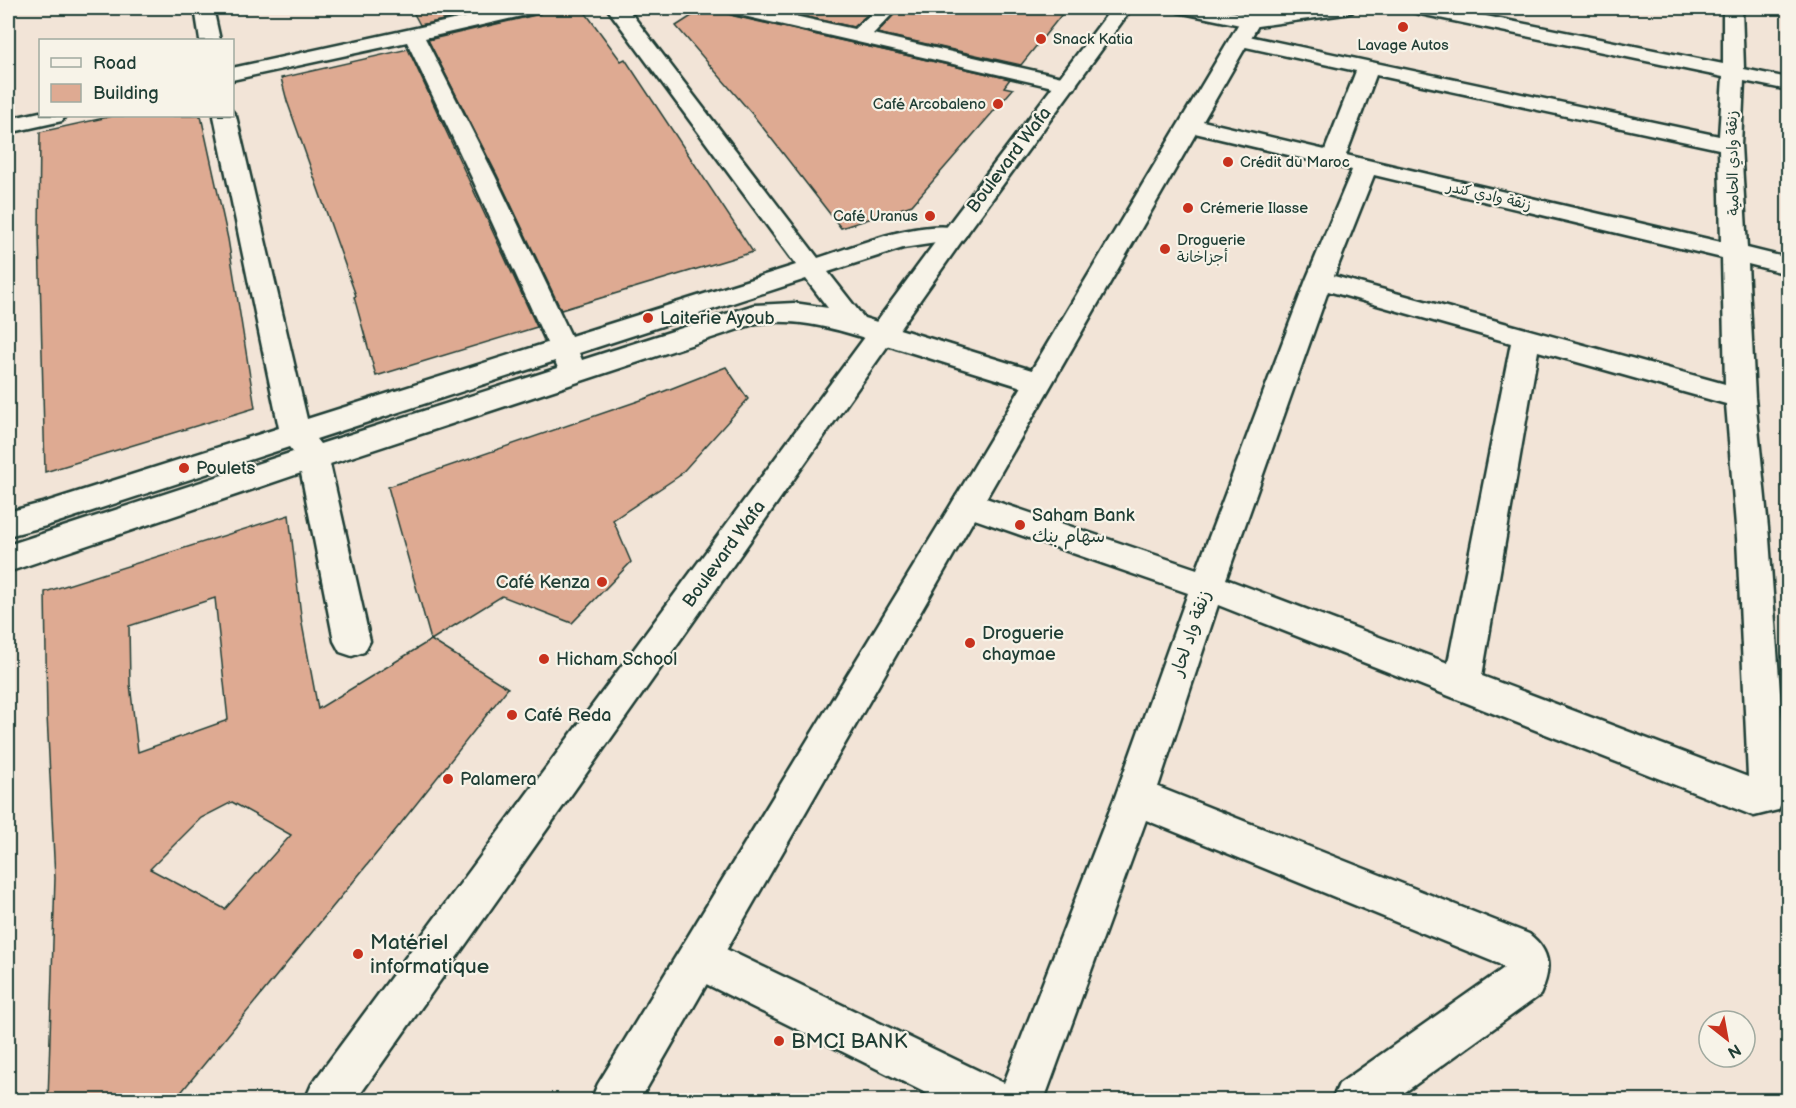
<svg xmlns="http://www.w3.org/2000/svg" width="1796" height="1108" font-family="'Balsamiq Sans','Playpen Sans Arabic',sans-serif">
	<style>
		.building { fill: #deaa92; stroke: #1f3d34; stroke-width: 1.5; fill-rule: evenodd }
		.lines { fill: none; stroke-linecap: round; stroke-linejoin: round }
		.minor-casing { stroke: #1f3d34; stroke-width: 5 }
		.tertiary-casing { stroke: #1f3d34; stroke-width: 5 }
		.minor { fill: #f7f3e8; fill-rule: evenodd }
		.tertiary { fill: #f7f3e8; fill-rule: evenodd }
		.poi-dot { fill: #c8321e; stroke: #f7f3e8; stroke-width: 2 }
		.labels { text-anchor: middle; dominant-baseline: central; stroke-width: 4.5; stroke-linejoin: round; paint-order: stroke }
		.far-poi-label { font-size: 15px; fill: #1f3d34; stroke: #f7f3e8; text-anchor: start }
		.far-street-label { font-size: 15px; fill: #1f3d34; stroke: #f7f3e8 }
		.street-label { font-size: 18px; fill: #1f3d34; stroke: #f7f3e8 }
		.poi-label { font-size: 18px; fill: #1f3d34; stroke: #f7f3e8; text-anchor: start }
		.near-poi-label { font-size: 21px; fill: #1f3d34; stroke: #f7f3e8; text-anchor: start }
	</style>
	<rect width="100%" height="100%" fill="#f2e4d7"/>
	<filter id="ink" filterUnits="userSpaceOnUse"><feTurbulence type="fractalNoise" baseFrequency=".0167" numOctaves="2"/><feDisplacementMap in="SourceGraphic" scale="12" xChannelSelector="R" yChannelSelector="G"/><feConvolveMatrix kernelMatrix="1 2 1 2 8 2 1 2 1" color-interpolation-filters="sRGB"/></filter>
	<g filter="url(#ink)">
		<g class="building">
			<polygon points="411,8 500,8 420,25"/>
			<polygon points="544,8 582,8 621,61 625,59 753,252 561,310 497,175 428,40 540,14"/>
			<polygon points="704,8 723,8 726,13 734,16 1010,79 1004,87 1013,89 912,205 841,228 753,115 676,26"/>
			<polygon points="766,8 875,8 853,27"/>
			<polygon points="900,8 1067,8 1021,65 877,33"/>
			<polygon points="408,49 537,327 376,376 354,297 356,296 287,101 281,78"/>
			<polygon points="113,116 201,116 228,239 255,408 45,472 39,235 40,132"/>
			<polygon points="726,367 748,399 679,476 613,520 631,562 572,623 502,596 431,640 388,487 647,398"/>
			<path d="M289,515L302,624L318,709L431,640L508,688L398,827L174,1101H48L55,878L47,715L45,592ZM215,598L228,720L138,752L130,684L129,626ZM232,802L291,835L225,909L150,869L201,818Z"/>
		</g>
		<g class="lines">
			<g class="minor-casing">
				<g id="minor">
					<polygon points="195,8 213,8 220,40 200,40"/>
					<path d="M508,8H542L539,12L425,38L495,176L571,336L796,265L607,8H627L818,258C859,245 920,218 963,229L967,234L963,239L903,248L828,272L864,318L1048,375L1052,382L1048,389L1038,392C991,378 943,362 896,348C849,333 807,317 757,323L330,464L370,641L364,652L352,656L340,652L334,641L301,473L8,572V545L293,452L289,447L46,526L8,536V512L46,502L279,428L214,116H232V111L236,116L307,419L547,343L471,176L407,42L232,80V68ZM806,279L828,308L794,303L754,305L582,360L579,353ZM555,361L558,368L320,444L316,439Z"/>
					<polygon points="725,8 758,8 854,29 878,8 898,8 873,34 1066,78 1074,79 1077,84 1074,89 1066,90 735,14 728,12"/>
					<polygon points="1175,8 1212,8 1250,15 1306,8 1355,8 1352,12 1345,14 1250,27 1178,12"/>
					<path d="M1410,8H1446L1723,64V8H1742L1744,69L1788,78V90L1744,81L1741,145L1747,248L1788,258V274L1748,264L1755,398L1769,538L1787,791L1778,810L1754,816L1218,605L1158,787L1529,934C1552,952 1551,971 1540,995L1394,1100H1332L1339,1084L1504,968L1499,964L1146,820L1044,1100H940L684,973L677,958L684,943L699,936L1004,1083L1115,797L1188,593L957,513L952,504L957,495L968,492L1197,569L1306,280L1352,170L1182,130L1179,125L1182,120L1190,118L1325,150L1356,71L1232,44L1229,40L1232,36L1239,34L1719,136L1723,77L1420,14L1413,12ZM1376,75L1719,149L1721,242L1346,155ZM1374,175L1722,258L1725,384L1334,276ZM1328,291L1511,343L1448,663L1226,579ZM1538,351L1726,404L1737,538L1748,777L1482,676Z"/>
					<polygon points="40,112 40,116 65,116 62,121 8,133 8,119"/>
				</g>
			</g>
			<g class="tertiary-casing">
				<g id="tertiary">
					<polygon points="1112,8 1132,8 963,239 356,1100 305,1100 312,1084 945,229"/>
					<polygon points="1248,8 1268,8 640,1100 591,1100 598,1084 957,495"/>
				</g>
			</g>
			<use href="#minor" class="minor"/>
			<use href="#tertiary" class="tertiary"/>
		</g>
	</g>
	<g class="poi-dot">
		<circle cx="1403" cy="27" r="6"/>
		<circle cx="1041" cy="39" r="6"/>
		<circle cx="998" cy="104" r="6"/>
		<circle cx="1228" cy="162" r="6"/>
		<circle cx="1188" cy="208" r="6"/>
		<circle cx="930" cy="216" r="6"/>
		<circle cx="1165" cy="249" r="6"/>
		<circle cx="648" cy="318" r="6"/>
		<circle cx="184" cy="468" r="6"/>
		<circle cx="1020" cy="525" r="6"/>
		<circle cx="602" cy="582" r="6"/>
		<circle cx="970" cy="643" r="6"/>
		<circle cx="544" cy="659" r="6"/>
		<circle cx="512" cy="715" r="6"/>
		<circle cx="448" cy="779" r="6"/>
		<circle cx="358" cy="954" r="6"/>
		<circle cx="779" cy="1041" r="6"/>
	</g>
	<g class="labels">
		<g class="far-poi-label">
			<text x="1053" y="39">Snack Katia</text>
			<text x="1403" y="45" text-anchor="middle">Lavage Autos</text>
			<text x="986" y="104" text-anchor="end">Café Arcobaleno</text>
			<text x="1240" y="162">Crédit du Maroc</text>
			<text x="1200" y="208">Crémerie Ilasse</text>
			<text x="918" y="216" text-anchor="end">Café Uranus</text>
			<text x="1177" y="240">Droguerie<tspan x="1177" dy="17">أجزاخانة</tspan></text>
		</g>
		<g class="far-street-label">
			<text transform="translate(1733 163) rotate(-91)">زنقة وادي الحامية</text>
			<text transform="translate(1489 196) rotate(13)">زنقة وادي كندر</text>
		</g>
		<g class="street-label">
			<text transform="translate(1009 160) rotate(-53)">Boulevard Wafa</text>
			<text transform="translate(724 554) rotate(-54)">Boulevard Wafa</text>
			<text transform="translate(1191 633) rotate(-71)">زنقة واد لحار</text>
		</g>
		<g class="poi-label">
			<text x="660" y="318">Laiterie Ayoub</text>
			<text x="196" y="468">Poulets</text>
			<text x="1032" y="515">Saham Bank<tspan x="1032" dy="21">سهام بنك</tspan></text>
			<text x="590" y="582" text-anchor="end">Café Kenza</text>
			<text x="982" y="633">Droguerie<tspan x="982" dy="21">chaymae</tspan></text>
			<text x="556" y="659">Hicham School</text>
			<text x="524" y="715">Café Reda</text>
			<text x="460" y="779">Palamera</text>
		</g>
		<g class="near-poi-label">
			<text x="370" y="942">Matériel<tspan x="370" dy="24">informatique</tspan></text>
			<text x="791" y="1041">BMCI BANK</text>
		</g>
	</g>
	<rect width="1796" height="1108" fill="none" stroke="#f7f3e8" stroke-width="30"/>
	<rect x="15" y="15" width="1766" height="1078" fill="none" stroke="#1f3d34" stroke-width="2" filter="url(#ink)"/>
	<rect x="39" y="39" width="195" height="78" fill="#f7f3e8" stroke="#a1aaa0" stroke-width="1.5"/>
	<rect x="51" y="58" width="30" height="9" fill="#f7f3e8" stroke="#a1aaa0" stroke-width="1.5"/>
	<text x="93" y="69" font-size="18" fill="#1f3d34">Road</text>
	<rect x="51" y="84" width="30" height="18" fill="#deaa92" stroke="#a1aaa0" stroke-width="1.5"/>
	<text x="93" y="99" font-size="18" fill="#1f3d34">Building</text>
	<g transform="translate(1727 1039) rotate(149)"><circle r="28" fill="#f7f3e8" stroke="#a1aaa0" stroke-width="1.5"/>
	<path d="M0-4.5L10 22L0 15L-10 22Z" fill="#c8321e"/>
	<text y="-9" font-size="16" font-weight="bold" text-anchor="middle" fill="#1f3d34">N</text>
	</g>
</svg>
